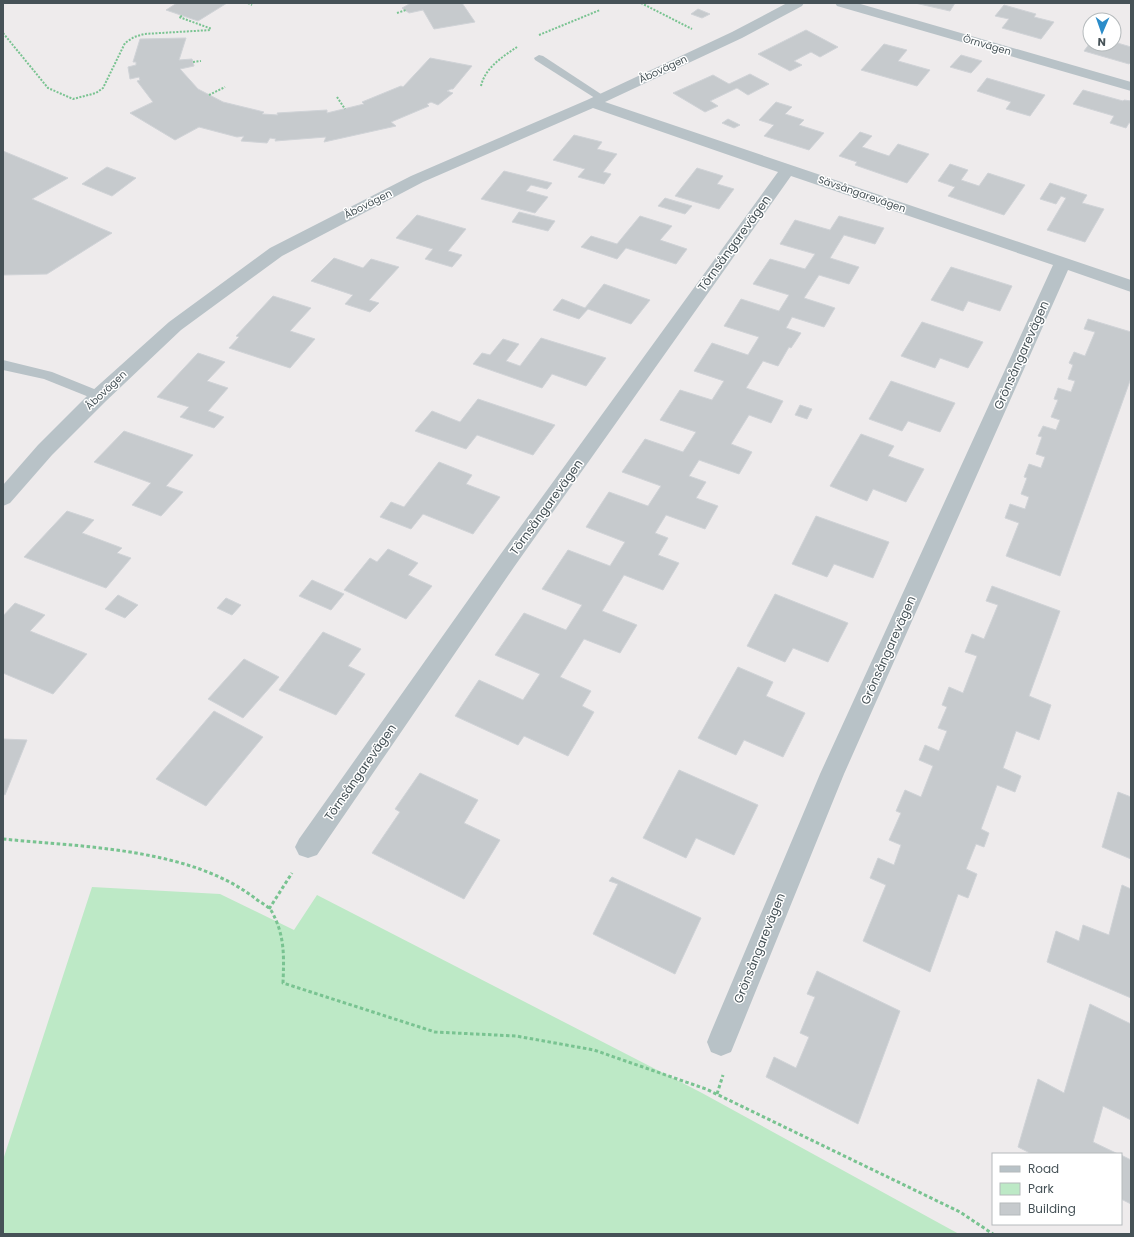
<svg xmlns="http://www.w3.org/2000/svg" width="1134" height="1237" font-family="Poppins,sans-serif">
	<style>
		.green { fill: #bde9c6 }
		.building { fill: #c6cacd; stroke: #d0d3d7 }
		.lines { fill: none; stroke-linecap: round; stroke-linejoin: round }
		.path-far1 { stroke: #79c391; stroke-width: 2; stroke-dasharray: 2 1.5; stroke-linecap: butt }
		.path { stroke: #79c391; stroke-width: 3; stroke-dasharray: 3.5 2.5; stroke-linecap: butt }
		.lane { fill: #b8c2c7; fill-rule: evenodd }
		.street { fill: #b8c2c7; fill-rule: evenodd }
		.labels { text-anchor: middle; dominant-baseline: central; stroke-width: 3; stroke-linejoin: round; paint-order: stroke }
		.far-street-label { font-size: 10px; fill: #465257; stroke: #fff }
		.street-label { font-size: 12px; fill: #465257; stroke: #fff }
	</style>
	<rect width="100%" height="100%" fill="#eeebec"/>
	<polygon class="green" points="92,887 220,894 294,930 317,895 702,1093 959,1234 3,1234 3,1160"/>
	<g class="building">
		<polygon points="177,3 227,3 198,21 166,10"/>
		<polygon points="411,3 462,3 475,22 434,29 423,10 409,13 402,8"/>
		<polygon points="915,3 955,3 950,11"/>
		<polygon points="1004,5 1036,14 1034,17 1054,22 1041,39 1002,28 1009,19 995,16"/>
		<polygon points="698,9 710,14 702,18 691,14"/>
		<polygon points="806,30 838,47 820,57 811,52 794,61 802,65 790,71 758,54"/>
		<polygon points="186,38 179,60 192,59 194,66 180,69 198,89 223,102 264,112 262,114 278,115 277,113 327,110 327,113 364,104 362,102 401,86 403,87 430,58 472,66 453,89 451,89 447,91 453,93 438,105 431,102 427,104 429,106 391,122 396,126 324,142 326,137 275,141 276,139 270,138 267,143 241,141 244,136 237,137 199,127 175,140 130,113 153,102 137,81 140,80 139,77 130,79 128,67 136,65 136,62 133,62 140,39"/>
		<polygon points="1114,42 1131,47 1131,62 1129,64 1084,51 1090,43 1114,44"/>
		<polygon points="884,44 907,50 898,61 930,70 917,86 861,70"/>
		<polygon points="961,55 982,61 971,73 950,67"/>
		<polygon points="750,74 769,84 748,95 737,88 710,101 718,106 705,112 673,93 713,75 729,84"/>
		<polygon points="987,78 1045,95 1030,116 1006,109 1011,102 977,91"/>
		<polygon points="1083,90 1123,101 1124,100 1131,101 1131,123 1129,123 1126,128 1110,123 1114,116 1073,104"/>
		<polygon points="776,102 792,107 785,114 804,120 799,125 824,133 809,150 764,136 774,125 759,120"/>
		<polygon points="728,119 740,125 734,128 722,123"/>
		<polygon points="860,132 872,136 862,147 889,156 898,144 929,154 907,183 855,165 857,162 839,156"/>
		<polygon points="574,135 602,142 597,149 617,154 603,172 611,174 604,184 578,177 585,169 553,160"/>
		<polygon points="3,151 68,178 32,199 112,233 47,274 3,275"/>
		<polygon points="950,164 968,170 961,180 979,186 988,173 1025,185 1004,215 948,196 955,187 938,181"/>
		<polygon points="107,167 136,178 112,196 82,184"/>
		<polygon points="697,168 723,176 717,184 734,189 719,209 675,196"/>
		<polygon points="504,171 552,183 547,189 531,185 526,191 548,197 535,213 481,199"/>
		<polygon points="1050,183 1087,195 1082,203 1104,209 1085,242 1047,230 1066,198 1061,196 1056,204 1040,199"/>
		<polygon points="665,198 692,206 685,214 658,206"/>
		<polygon points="519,212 555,221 548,231 512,222"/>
		<polygon points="417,215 466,229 448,251 462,255 452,267 425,259 433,249 396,238"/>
		<polygon points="640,216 672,226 660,240 687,249 676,264 626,248 617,259 581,247 591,236 617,244"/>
		<polygon points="839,216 884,228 875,244 844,235 830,258 859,267 849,284 819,275 804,298 835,308 824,327 792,317 786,328 801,333 791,348 789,347 778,366 763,361 746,388 783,401 771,423 749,415 731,444 752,452 739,474 699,460 689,476 706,482 696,498 718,506 705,529 666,515 655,533 668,538 658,555 679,563 663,590 624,575 602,611 637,625 620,653 584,639 560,677 591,691 582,706 594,712 568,756 524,736 518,745 455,716 479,680 523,700 540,674 495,655 524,613 566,630 582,605 542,589 568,550 610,566 625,542 586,527 609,492 648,506 661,486 622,472 645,439 683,452 696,432 660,420 680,390 712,400 724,381 694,371 712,343 748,355 759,337 724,326 741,299 779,311 789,295 753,284 770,259 805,269 815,254 780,244 795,220 830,230"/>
		<polygon points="334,258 363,268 371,259 399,267 369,300 379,303 370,312 345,304 353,295 311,281"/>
		<polygon points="951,267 1012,286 1000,311 968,301 963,311 931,300"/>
		<polygon points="604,284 650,300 631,324 588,309 579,319 553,310 562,299 585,308"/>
		<polygon points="273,296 311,308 290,331 315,339 290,368 229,348 239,337 236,336"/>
		<polygon points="1088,319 1131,332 1131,378 1060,576 1006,556 1019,523 1005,518 1010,504 1025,509 1029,497 1021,494 1027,478 1024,477 1029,464 1041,468 1045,457 1036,454 1042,437 1038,436 1043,426 1056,430 1060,420 1051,417 1058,400 1054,399 1058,388 1071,392 1075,381 1068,379 1073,365 1069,363 1074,352 1085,356 1095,332 1084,329"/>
		<polygon points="922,322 983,342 968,368 940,358 935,368 901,356"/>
		<polygon points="541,338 606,358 586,386 552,374 542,388 473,364 482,353 490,355 503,339 519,344 506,361 520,366"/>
		<polygon points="198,353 225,362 207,381 228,388 208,411 224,417 214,428 180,417 189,407 157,397"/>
		<polygon points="891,381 955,403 940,432 908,421 902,431 869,419"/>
		<polygon points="478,399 555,425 533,455 477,435 466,449 415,431 432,411 460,422"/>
		<polygon points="800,405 812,409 807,419 795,415"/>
		<polygon points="124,431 193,455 166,486 183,492 161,516 132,505 151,483 94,462"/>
		<polygon points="861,434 894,446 888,456 924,469 906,502 873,489 867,501 830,486"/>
		<polygon points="439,462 472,475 466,484 500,497 473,534 423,514 411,529 380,517 391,502 404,507"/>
		<polygon points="67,511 94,520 82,533 122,548 117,553 131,558 106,588 24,557"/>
		<polygon points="816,516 889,542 873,578 834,564 827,577 792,564"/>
		<polygon points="388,549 418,563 408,575 432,586 406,619 344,590 370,558 377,562"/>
		<polygon points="312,580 344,594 331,610 299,596"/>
		<polygon points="992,586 1060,611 1029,696 1051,705 1039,740 1016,731 1003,768 1021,776 1015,792 997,785 981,829 989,833 984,847 976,844 966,869 977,874 968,898 958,894 930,972 863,941 886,885 870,878 878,858 894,865 901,845 889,840 901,813 896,811 905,790 921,797 933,766 919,760 925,745 939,751 947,731 938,728 947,707 942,705 949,687 963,693 977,656 965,652 972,634 984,639 998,605 986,601"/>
		<polygon points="775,594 848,623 828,662 793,648 785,662 747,646"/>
		<polygon points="118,595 138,605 125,618 105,609"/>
		<polygon points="226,598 241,605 232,615 217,608"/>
		<polygon points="15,603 45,615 30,631 87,654 53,694 3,673 3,616"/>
		<polygon points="323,632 361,649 348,666 365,674 336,715 279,690"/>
		<polygon points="244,659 279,677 243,718 208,699"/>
		<polygon points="738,667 773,682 766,696 805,713 783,757 744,740 736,755 698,738"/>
		<polygon points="214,711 263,737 206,806 156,779"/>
		<polygon points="3,739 27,740 5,795 3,794"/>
		<polygon points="679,770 758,805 734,855 696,838 686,858 643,838"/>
		<polygon points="420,773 478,800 464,823 500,840 464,899 372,853 400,812 395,809"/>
		<polygon points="1118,792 1131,797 1131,859 1102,847"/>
		<polygon points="612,877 701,918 675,974 593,934 618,884 609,881"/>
		<polygon points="1122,885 1131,889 1131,998 1047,962 1056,931 1079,941 1083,925 1109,935"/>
		<polygon points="817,971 900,1011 858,1124 766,1077 774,1057 796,1068 809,1037 800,1033 815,997 807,994"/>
		<polygon points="1090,1004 1131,1024 1131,1120 1103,1106 1093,1142 1118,1154 1032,1154 1018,1147 1038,1079 1064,1093"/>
		<polygon points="1121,1155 1131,1160 1131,1204 1121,1199"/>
	</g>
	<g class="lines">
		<g class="path-far1">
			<polyline points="248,3 252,5"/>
			<polyline points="641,3 692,29"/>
			<polyline points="397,13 406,10"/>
			<polyline points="182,16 179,17 212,29"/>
			<polyline points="3,33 48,88 73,99 96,93 103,88 125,43 134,37 144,34 211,30"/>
			<polyline points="539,35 600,10"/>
			<polyline points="193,62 201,61"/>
			<path d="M481,86C485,68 502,57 517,47"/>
			<polyline points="209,95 225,87"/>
			<polyline points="337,97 345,109"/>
		</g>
		<g class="path">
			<path d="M3,839C83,847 191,848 256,899C261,903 270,907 272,912C285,936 284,957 283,983L435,1032L516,1036L594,1050L706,1089L960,1212L993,1234"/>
			<polyline points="269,909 292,873"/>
			<polyline points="717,1094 723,1075"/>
		</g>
		<g class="lane">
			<polygon points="539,55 543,56 607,98 602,101 598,100 535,60 534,58"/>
			<polygon points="3,360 52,372 104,393 106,396 104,399 99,401 44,379 3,370"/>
		</g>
		<g class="street">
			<polygon points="787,3 804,3 802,6 742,38 605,102 1131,280 1131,292 1068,270 844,774 731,1052 721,1056 711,1052 707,1042 711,1032 820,774 1053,265 791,176 514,567 317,855 308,858 299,855 295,847 299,839 500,555 778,172 593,108 423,182 282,256 181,330 106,401 52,455 10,503 3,506 3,485 38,445 92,391 169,322 270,248 411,176 587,100 732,32"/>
			<polygon points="835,3 857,3 1131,82 1131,91 837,6"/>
		</g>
	</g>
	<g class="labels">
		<g class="far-street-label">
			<text transform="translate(987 45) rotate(16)">Örnvägen</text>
			<text transform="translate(663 69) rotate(-25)">Åbovägen</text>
			<text transform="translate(862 194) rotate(19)">Sävsångarevägen</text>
			<text transform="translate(368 204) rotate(-27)">Åbovägen</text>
			<text transform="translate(106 390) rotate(-43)">Åbovägen</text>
		</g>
		<g class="street-label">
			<text transform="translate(734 243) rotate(-54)">Törnsångarevägen</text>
			<text transform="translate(1021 355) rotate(-66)">Grönsångarevägen</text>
			<text transform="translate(546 507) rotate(-54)">Törnsångarevägen</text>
			<text transform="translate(888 650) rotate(-66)">Grönsångarevägen</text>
			<text transform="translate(360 772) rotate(-55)">Törnsångarevägen</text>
			<text transform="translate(759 948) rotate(-68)">Grönsångarevägen</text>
		</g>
	</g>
	<rect width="1134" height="1237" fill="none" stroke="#465257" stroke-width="8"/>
	<rect x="992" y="1153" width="130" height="72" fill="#ffffff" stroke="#b5babc"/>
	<rect x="1000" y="1166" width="20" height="6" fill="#b8c2c7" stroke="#b5babc"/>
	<text x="1028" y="1173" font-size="12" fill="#465257">Road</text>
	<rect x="1000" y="1183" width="20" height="12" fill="#bde9c6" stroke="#b5babc"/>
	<text x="1028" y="1193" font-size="12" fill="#465257">Park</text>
	<rect x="1000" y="1203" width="20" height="12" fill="#c6cacd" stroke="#b5babc"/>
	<text x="1028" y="1213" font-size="12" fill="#465257">Building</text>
	<g transform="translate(1102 32) rotate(182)"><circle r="19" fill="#ffffff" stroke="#b5babc"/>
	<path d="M0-3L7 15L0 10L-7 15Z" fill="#2b8cc9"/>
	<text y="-6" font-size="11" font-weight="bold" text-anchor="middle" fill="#465257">N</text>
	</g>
</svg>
